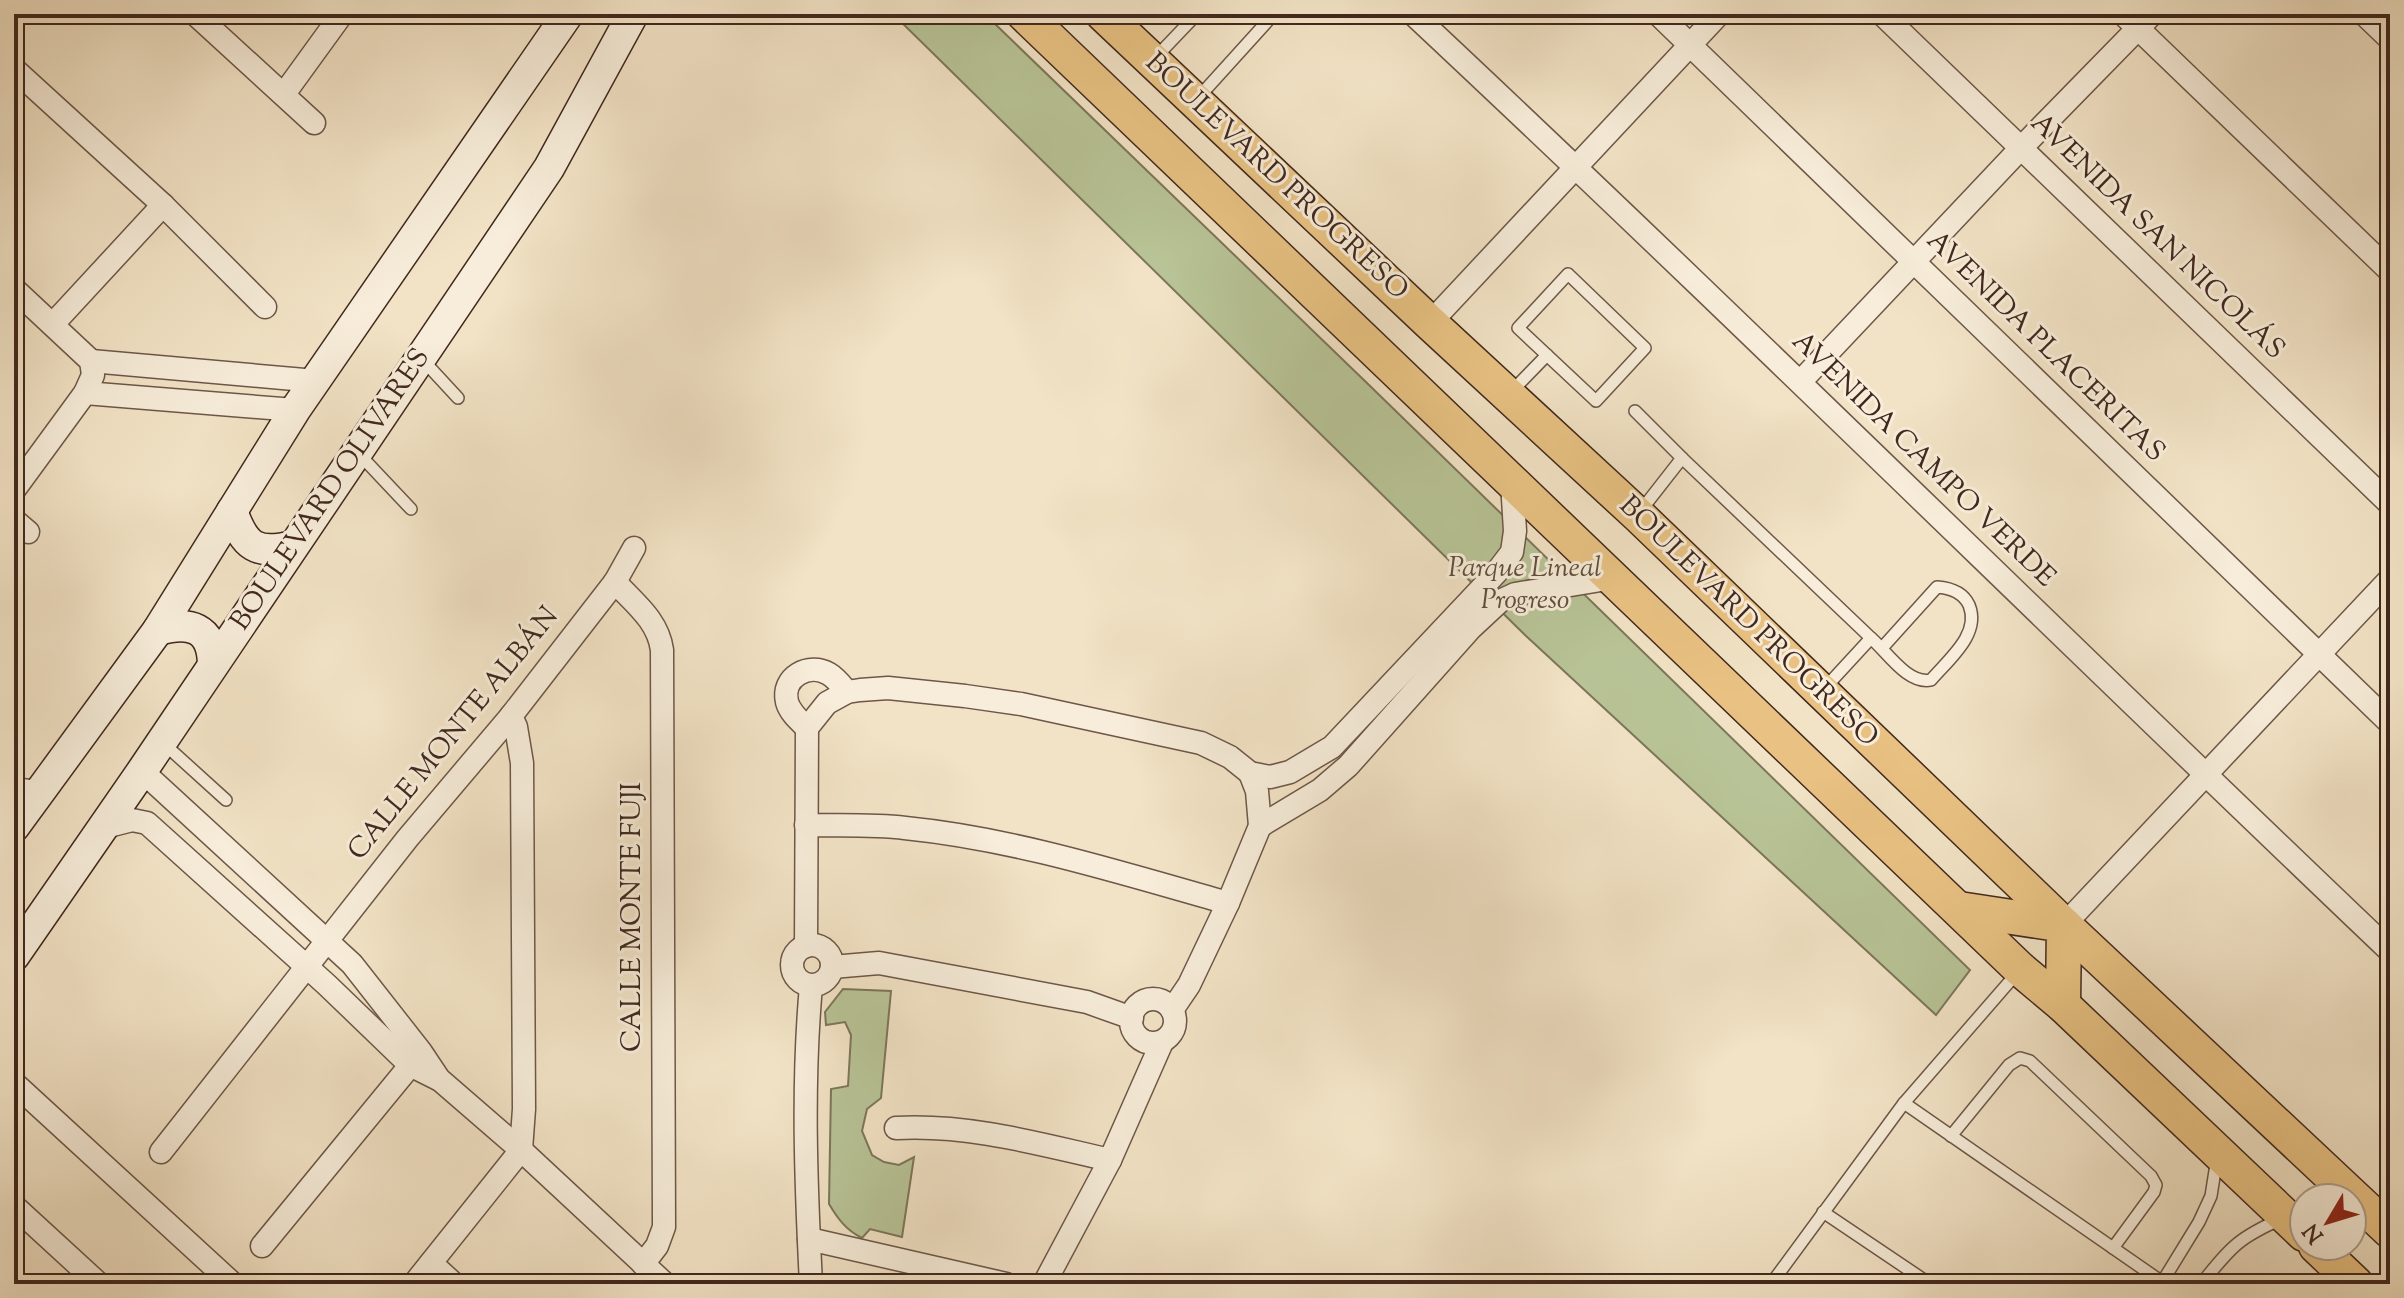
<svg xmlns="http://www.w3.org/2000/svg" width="2404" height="1298" font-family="'Sorts Mill Goudy',serif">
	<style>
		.green { fill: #b8c497; stroke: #7c765a; stroke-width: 2 }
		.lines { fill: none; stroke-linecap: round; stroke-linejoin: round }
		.lane-casing { stroke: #6d5748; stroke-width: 14 }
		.street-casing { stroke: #6d5748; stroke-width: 25 }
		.secondary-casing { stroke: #41281e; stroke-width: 33 }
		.primary-casing { stroke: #41281e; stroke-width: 37 }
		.lane { stroke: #f7edda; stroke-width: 11 }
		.street { stroke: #f7edda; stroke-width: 22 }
		.secondary { stroke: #f7edda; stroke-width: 30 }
		.primary { stroke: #e9c283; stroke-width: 34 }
		.labels { text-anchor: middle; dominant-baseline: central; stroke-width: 6; stroke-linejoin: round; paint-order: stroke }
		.street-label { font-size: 28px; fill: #41281e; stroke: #f7edda }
		.park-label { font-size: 28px; font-style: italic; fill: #5f4f3c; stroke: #f7edda }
	</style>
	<rect width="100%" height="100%" fill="#f2e3c6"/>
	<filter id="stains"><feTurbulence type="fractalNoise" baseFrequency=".0025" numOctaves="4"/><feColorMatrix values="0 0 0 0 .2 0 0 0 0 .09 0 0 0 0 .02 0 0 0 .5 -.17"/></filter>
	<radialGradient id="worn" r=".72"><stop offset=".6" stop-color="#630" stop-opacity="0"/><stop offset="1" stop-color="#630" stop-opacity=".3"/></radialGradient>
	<g class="green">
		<polygon points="893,14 967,14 994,23 1368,384 1970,970 1936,1015 1525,635"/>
		<path d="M843,989L891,991L881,1098L867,1109L862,1131L872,1155L884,1162L899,1165L914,1157L902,1237L870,1229L862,1238C846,1230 838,1219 829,1204L831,1089L848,1086L851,1035L845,1022L826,1025L825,1012Z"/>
	</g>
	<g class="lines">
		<g class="lane-casing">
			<g id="lane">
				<polyline points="1156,57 1197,14"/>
				<polyline points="1198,98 1274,14"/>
				<polygon points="1568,274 1645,348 1596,401 1518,328"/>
				<polyline points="421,358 458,398"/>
				<polyline points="1511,392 1547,355"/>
				<polyline points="1635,411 1682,458"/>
				<polyline points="360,455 411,509"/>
				<polyline points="1639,513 1682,458 1871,638 1824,689"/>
				<path d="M1871,638C1887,652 1908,685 1931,680C1949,659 1981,634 1969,605C1963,592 1950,588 1937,587L1882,648"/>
				<polyline points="162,742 226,800"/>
				<polyline points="1904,1103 2165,1284"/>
				<polyline points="1951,1136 2009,1065 2020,1058 2030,1061 2151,1176 2156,1185 2154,1192 2113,1248"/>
				<polyline points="1823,1212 1930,1284"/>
				<polyline points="1771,1284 1904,1103 2017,973"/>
				<polyline points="2161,1284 2199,1222 2211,1196 2217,1158"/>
				<path d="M2201,1284C2232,1246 2238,1238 2283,1218"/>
			</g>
		</g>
		<g class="street-casing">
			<g id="street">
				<polyline points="195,14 314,123"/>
				<path d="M1413,14C1742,322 2063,640 2390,951"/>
				<polyline points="1658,14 2390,723"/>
				<polyline points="1882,14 2390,504"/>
				<polyline points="2123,14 2390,271"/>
				<polyline points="2364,14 2390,39"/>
				<polyline points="14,69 163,205 265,307"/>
				<polyline points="284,94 342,14"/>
				<polyline points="14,289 91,361 93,375 85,393 14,490"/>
				<polyline points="1430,323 1719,14"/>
				<polyline points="53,324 163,205"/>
				<polyline points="91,361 316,381"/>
				<polyline points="1801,381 2021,148 2152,14"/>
				<polyline points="85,393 295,410"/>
				<polyline points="14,520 28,532"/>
				<path d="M615,582C634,603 658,620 662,650L664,1227L657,1246L643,1264"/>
				<path d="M807,728C800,721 790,713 787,702C781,677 809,662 829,674C836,678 842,686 847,692"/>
				<polyline points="142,771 352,964 421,1052 439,1079 521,1150 665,1284"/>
				<polyline points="14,789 37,792"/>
				<path d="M806,825C839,826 872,824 905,828C1015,839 1121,873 1228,903"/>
				<polyline points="1260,826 1320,790 1348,766 1471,628 1500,601 1515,594 1613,578"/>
				<polyline points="101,828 132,820 147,823 327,985 410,1065 438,1079"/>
				<polyline points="2064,925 2390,579"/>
				<circle cx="812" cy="965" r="20"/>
				<polyline points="806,946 807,728 827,703 847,692 860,690 888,688 965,696 1021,704 1201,743 1230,757 1250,773 1270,777 1290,772 1332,747 1496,573 1512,552 1515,531 1512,482"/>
				<polyline points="832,967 879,963 1087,1002 1132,1018"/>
				<path d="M811,986C802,1085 806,1185 811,1284"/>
				<circle cx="1153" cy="1021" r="22"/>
				<polyline points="1172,1010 1189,985 1228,903 1260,826 1257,791 1250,773"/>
				<polyline points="14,1083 233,1284"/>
				<path d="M896,1128C969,1124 1039,1144 1110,1160"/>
				<polyline points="161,1152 407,839 511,716 615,582 634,548"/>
				<polyline points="14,1206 99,1284"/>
				<polyline points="809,1239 1006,1284"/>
				<polyline points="262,1246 418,1056"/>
				<polyline points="431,1263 454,1284"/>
				<polyline points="414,1284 521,1150 524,1109 522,763 516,727 511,716"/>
				<polyline points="1044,1284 1110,1160 1162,1042"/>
			</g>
		</g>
		<g class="secondary-casing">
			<g id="secondary">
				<path d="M232,511C245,547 256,555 293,546"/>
				<path d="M158,630C190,621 212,627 213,664"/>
				<polyline points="14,827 158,630 295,410 568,14"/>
				<polyline points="14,956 142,771 549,168 633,14"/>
			</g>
		</g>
		<g class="primary-casing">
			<g id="primary">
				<polyline points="1024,14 2020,969 2063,1005 2304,1234"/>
				<polyline points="1103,14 1430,323 1638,515 2064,925 2390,1231"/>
				<polyline points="1959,909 2064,925 2063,1005"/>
				<polyline points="2316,1246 2356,1284"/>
			</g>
		</g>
		<use href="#lane" class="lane"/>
		<use href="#street" class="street"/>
		<use href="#secondary" class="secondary"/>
		<use href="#primary" class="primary"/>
	</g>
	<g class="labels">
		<g class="street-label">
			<text transform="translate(1276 177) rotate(43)">BOULEVARD PROGRESO</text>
			<text transform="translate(2157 237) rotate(44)">AVENIDA SAN NICOLÁS</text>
			<text transform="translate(2045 347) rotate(44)">AVENIDA PLACERITAS</text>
			<text transform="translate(1923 460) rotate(44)">AVENIDA CAMPO VERDE</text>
			<text transform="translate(331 490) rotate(-56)">BOULEVARD OLIVARES</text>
			<text transform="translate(1748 622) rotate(44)">BOULEVARD PROGRESO</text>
			<text transform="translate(454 734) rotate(-51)">CALLE MONTE ALBÁN</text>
			<text transform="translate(633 917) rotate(-90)">CALLE MONTE FUJI</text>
		</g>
		<g class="park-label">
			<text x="1525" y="569">Parque Lineal<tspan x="1525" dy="32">Progreso</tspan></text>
		</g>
	</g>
	<rect width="2404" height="1298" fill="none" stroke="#f2e3c6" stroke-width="48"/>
	<rect x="16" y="16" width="2372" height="1266" fill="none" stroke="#41281e" stroke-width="4"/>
	<rect x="24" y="24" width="2356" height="1250" fill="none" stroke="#41281e" stroke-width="2"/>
	<g transform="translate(2328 1222) rotate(232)"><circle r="38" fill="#f7edda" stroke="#ae9e8f" stroke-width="2"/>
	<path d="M0-6L14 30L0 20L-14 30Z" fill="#8f2418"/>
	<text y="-12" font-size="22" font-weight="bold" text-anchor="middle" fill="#41281e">N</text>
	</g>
	<rect width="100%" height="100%" filter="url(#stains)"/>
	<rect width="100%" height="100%" fill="url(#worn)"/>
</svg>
